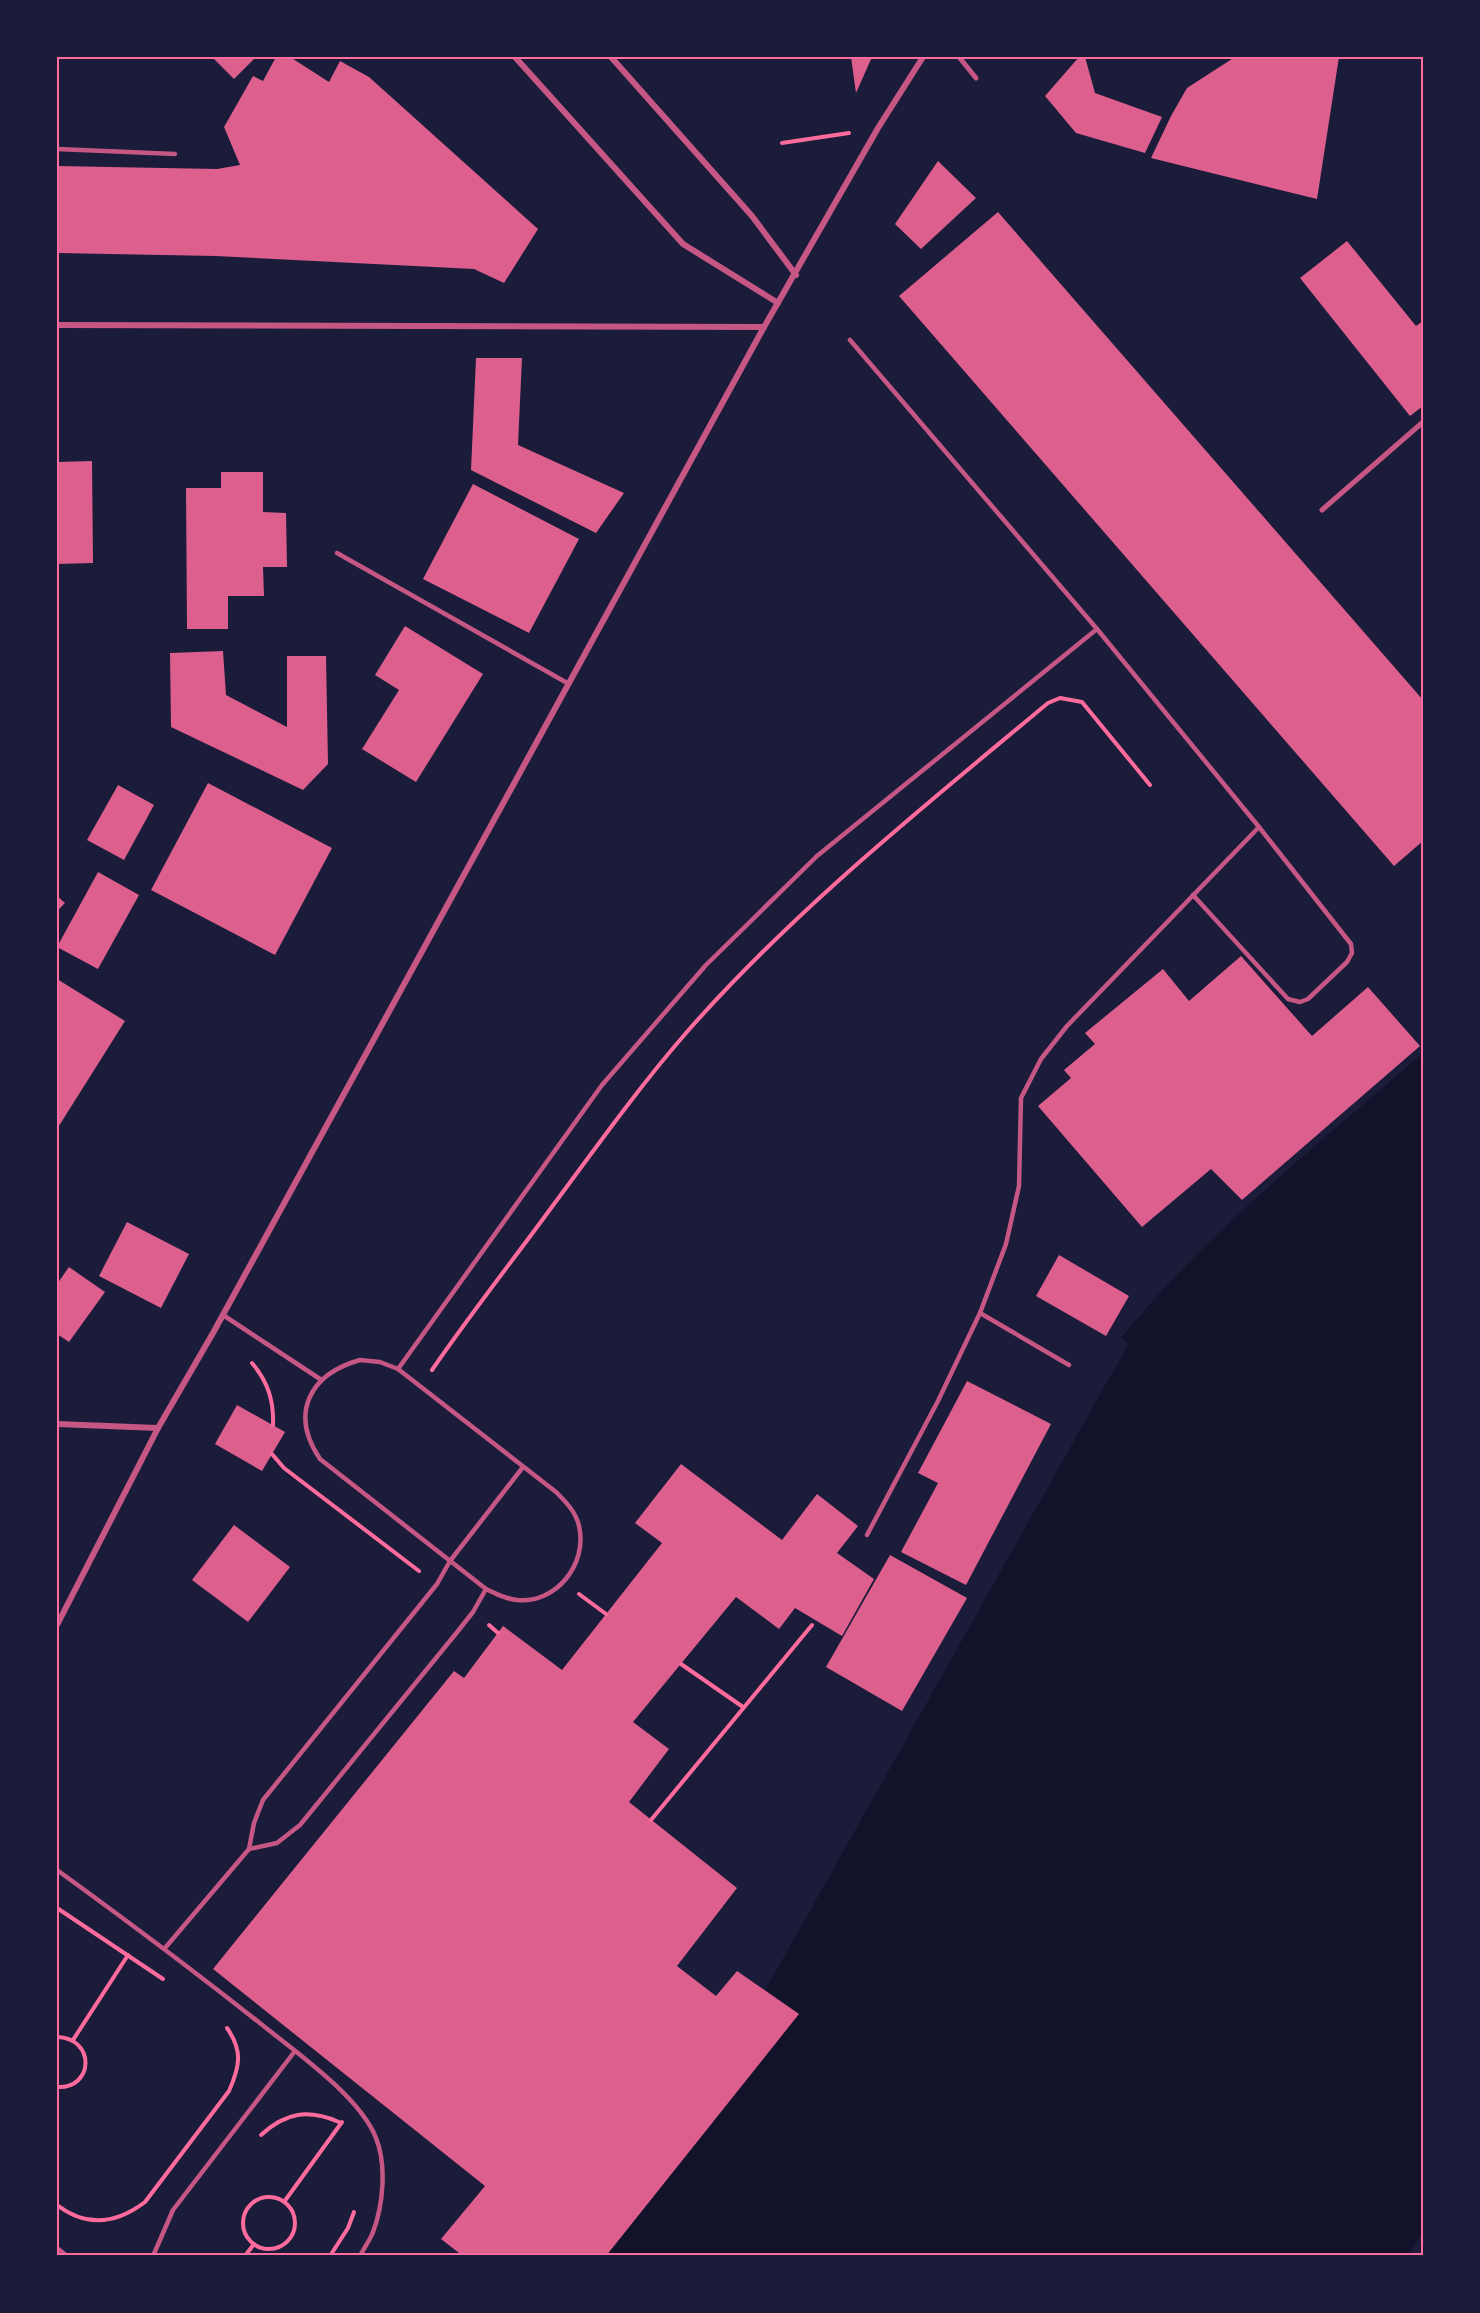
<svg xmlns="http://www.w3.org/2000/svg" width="1480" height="2313" font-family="Roboto,sans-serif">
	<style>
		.water { fill: #12122b }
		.building { fill: #dd5f8e }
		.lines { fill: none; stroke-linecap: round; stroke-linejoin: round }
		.path { stroke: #ff6b9d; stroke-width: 4 }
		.service { stroke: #c65784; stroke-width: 4.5 }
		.pedestrian { stroke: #c65784; stroke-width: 5 }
		.minor { stroke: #c65784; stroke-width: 6 }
		.neatline { fill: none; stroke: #ff6b9d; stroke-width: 2 }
	</style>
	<rect width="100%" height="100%" fill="#1b1b3a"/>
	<path class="water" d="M1423,1053V2232L1408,2256H562L748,2021L1129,1343L1121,1338C1208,1231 1320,1143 1423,1053Z"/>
	<g class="building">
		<polygon points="212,57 256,57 234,79"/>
		<polygon points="276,57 290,57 329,82 340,61 369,77 538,229 504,283 474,269 216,256 57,253 57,166 217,169 240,165 224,127 253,76 263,81"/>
		<polygon points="851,57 872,57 856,93"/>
		<polygon points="1079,57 1085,57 1095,93 1162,117 1145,153 1076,133 1045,96"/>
		<polygon points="1235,57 1339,57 1317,199 1151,158 1171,116 1187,88"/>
		<polygon points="938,161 976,198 921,249 895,224"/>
		<polygon points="998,212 1423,700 1423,841 1394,866 899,296"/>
		<polygon points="1347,241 1416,326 1423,321 1423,406 1410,416 1300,278"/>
		<polygon points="476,358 522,358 518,445 624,493 596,533 471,470"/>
		<polygon points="92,461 93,563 57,564 57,462"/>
		<polygon points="221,472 263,472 263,512 286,513 287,567 263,567 264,596 228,596 228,629 187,629 186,488 221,488"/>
		<polygon points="473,484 579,539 529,633 423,579"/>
		<polygon points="405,626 483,674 416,782 362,749 399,690 375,675"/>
		<polygon points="223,651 226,695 287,727 287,656 326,656 328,764 303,790 171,727 170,653"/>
		<polygon points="208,783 332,848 275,955 151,890"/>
		<polygon points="118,785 154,805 124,860 87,840"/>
		<polygon points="98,872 139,895 98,969 57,947"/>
		<polygon points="57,896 65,903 57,911"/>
		<polygon points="1241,956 1312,1036 1368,987 1420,1046 1242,1200 1211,1169 1142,1227 1038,1106 1071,1078 1064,1070 1095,1044 1085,1033 1163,969 1189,1001"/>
		<polygon points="57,979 125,1021 57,1129"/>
		<polygon points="127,1222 189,1254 161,1308 99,1276"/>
		<polygon points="1059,1255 1129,1296 1106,1336 1036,1296"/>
		<polygon points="69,1267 105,1292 69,1342 57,1334 57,1284"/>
		<polygon points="967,1381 1051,1424 966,1585 901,1552 938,1483 918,1473"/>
		<polygon points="237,1405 285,1432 262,1471 215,1444"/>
		<polygon points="681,1464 782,1540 817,1494 858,1526 837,1553 874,1579 842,1636 795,1608 779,1629 736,1597 633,1722 669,1749 629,1802 737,1888 677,1966 716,1996 737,1971 799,2014 606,2256 463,2256 441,2239 485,2186 213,1969 454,1671 464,1678 503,1626 562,1670 662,1543 635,1523"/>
		<polygon points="234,1525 290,1567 248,1622 192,1580"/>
		<polygon points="890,1555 967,1598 902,1711 826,1667"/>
	</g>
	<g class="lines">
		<g class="path">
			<polyline points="782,143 849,133"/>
			<path d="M252,1363C268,1382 274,1401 273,1425"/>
			<path d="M432,1370C471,1313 514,1259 554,1204C597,1146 639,1087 686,1033C794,910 922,808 1048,703L1060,698L1082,702L1150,785"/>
			<polyline points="272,1454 284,1468 419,1571"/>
			<polyline points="579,1594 606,1614"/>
			<polyline points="489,1625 498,1633"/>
			<polyline points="681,1664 743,1707"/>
			<polyline points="651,1820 812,1625"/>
			<polyline points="57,1908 163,1979"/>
			<path d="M57,2037C96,2038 94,2089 57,2087"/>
			<polyline points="73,2040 128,1955"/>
			<path d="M261,2135C286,2112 308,2109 339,2122"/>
			<circle cx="269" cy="2223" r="26"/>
			<polyline points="284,2202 342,2122"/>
			<path d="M57,2205C87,2228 116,2224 145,2202L229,2091C240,2066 243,2051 227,2028"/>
			<polyline points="245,2256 254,2244"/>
			<polyline points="330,2256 348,2228 354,2212"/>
		</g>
		<g class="service">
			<polyline points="57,149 175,154"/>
			<polyline points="850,340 1097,629 1259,827 1351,944 1352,953 1347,962 1308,999 1300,1002 1288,999 1193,895"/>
			<polyline points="337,553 569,684"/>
			<polyline points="980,1313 1069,1365"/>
			<polyline points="223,1315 320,1379"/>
			<path d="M360,1360L380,1362L398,1369L556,1492C566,1502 576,1512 579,1526C588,1564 556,1604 517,1600C506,1599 496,1594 486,1589L320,1459C289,1413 310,1374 360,1360Z"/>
			<polyline points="398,1369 602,1085 706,965 817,856 1097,629"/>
			<polyline points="867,1535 938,1401 980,1313 1006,1244 1019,1186 1021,1098 1041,1059 1067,1026 1259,827"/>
			<polyline points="249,1849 277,1843 300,1825 458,1631 473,1612 486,1589"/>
			<path d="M57,1870C126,1920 194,1971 261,2024C296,2052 360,2097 376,2138C387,2165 383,2206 373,2232C370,2240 364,2248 360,2256"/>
			<polyline points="165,1948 249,1849 254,1823 263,1800 437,1584 450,1561 523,1467"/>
			<polyline points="57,2248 67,2256"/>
			<polyline points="153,2256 173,2210 295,2051"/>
		</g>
		<g class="pedestrian">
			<polyline points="959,57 976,78"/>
			<polyline points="1322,510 1423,422"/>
		</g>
		<g class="minor">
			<polyline points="515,57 683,244 778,303"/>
			<polyline points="611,57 752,216 796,275"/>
			<polyline points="57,325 764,327"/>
			<polyline points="57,1424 158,1428"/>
			<polyline points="57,1625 158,1428 213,1333 764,327 878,128 923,57"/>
		</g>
	</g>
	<rect width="1480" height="2313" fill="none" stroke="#1b1b3a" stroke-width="117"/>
	<rect x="58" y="58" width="1364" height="2196" class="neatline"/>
</svg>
